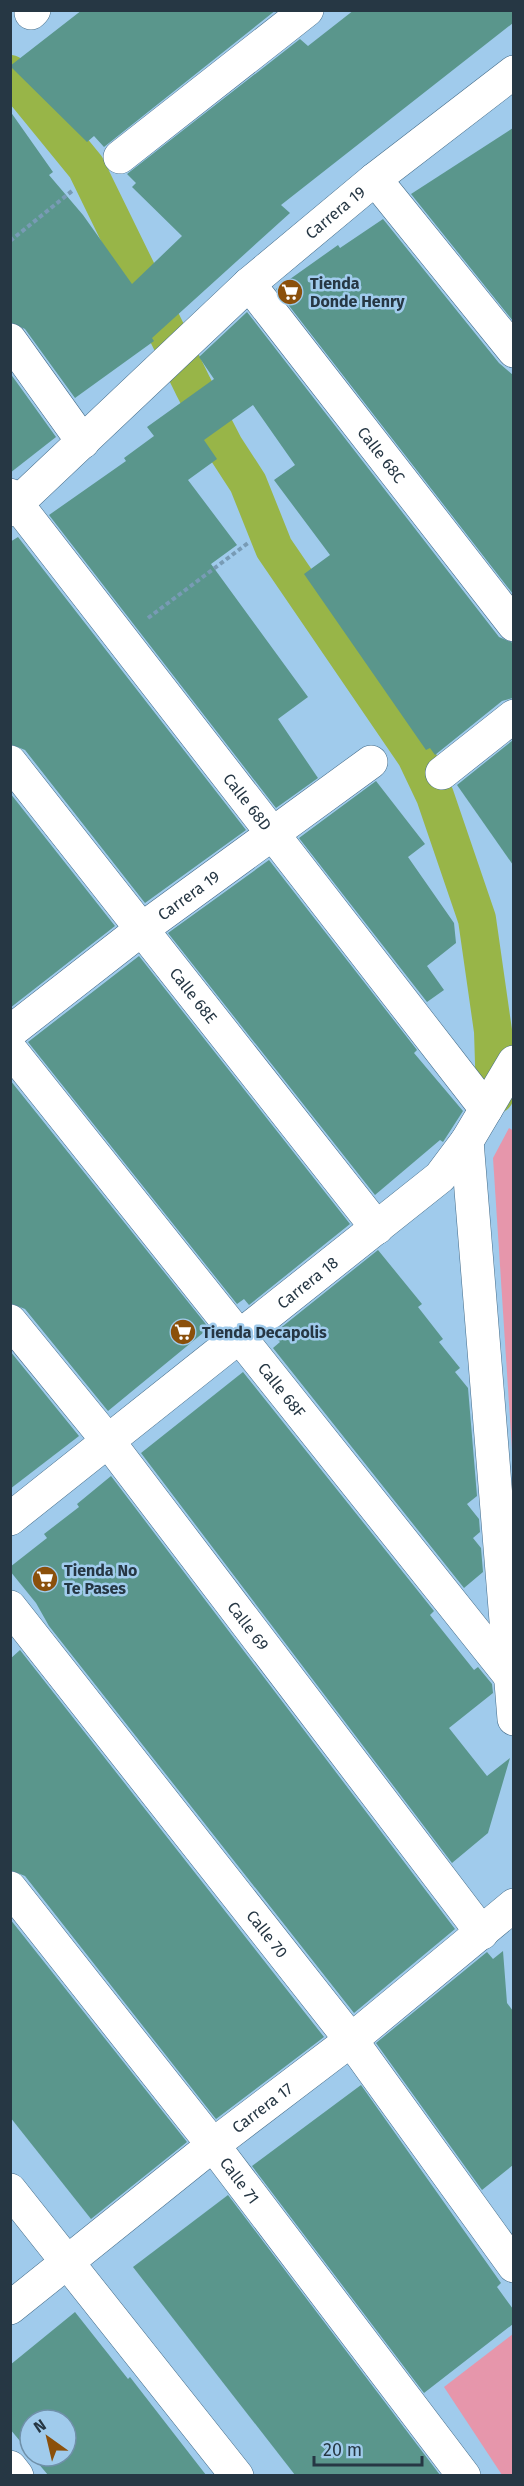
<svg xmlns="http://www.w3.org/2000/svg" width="524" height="2486" font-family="'Fira Sans',sans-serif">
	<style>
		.green { fill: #e696ab }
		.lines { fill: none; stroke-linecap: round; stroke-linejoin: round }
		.canal { stroke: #98b548; stroke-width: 38 }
		.building { fill: #5a968c }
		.minor-casing { stroke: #446c8a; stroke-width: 34 }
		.path { stroke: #789bb5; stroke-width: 4; stroke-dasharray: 4.5 3; stroke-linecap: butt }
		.minor { stroke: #fff; stroke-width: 33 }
		.labels { text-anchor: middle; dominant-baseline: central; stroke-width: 5; stroke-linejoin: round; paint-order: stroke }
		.street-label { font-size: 16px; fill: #263744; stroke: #a0cbec }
		.poi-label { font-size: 16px; font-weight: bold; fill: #263744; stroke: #a0cbec; text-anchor: start }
	</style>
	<rect width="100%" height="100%" fill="#a0cbec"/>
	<g class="green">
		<polygon points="509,1128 514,1131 513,1465 493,1158"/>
		<polygon points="513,2334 513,2475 502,2475 444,2387"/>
	</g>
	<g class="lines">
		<polyline class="canal" points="10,74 86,167 193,386 224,446 248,483 274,548 416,756 435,796 477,919 493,1031 495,1095"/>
	</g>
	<g class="building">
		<polygon points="82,10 276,10 104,147 94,136 87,142 10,66"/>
		<polygon points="354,10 513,10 513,23 281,205 290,213 152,338 154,341 75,398 25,329 10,322 10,111 53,172 49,175 83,215 132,284 182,236 132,187 136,183 127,174 300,39 308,46"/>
		<polygon points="513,128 513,321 411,194"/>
		<polygon points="383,219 499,363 513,375 513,594 276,289 338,245 340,248"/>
		<polygon points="247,312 499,637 513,643 513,698 502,701 435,755 430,748 426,750 304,574 330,555 274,480 295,465 253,405 204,440 217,459 188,480 237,545 211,564 308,697 278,719 318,778 276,808 49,515 126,461 124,458 154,436 147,427 214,379 199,357"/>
		<polygon points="10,373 56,437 10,473"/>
		<polygon points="18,537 246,830 145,903 25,750 10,744 10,542"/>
		<polygon points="513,740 513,865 457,785"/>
		<polygon points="376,781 425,844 408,857 454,923 456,943 427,966 444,990 427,1002 299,838"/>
		<polygon points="10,793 115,926 10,1008"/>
		<polygon points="269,860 417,1050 414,1053 463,1111 443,1142 440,1140 375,1195 168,933"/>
		<polygon points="139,956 350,1224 249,1305 244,1299 237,1304 28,1042"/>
		<polygon points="10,1080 209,1328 108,1411 25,1309 10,1303"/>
		<polygon points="378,1250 422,1304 418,1307 443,1339 439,1342 460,1368 455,1372 468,1388 477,1496 467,1504 479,1519 480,1532 473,1538 481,1548 483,1572 464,1588 273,1348 280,1342 273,1334"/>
		<polygon points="10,1351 79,1436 10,1489"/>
		<polygon points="243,1372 434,1611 430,1615 474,1670 478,1667 492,1684 493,1693 449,1728 487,1776 510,1758 488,1833 452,1863 141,1453"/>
		<polygon points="111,1476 455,1929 354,2013 49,1626 36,1603 10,1571 10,1567 47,1538 44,1534 79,1507 77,1504"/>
		<polygon points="20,1650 324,2037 216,2119 25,1876 10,1870 10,1659"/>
		<polygon points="10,1919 187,2142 91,2219 10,2117"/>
		<polygon points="503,1951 507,2003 513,2011 513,2165 482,2190 376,2043 487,1952 493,1959"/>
		<polygon points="361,2085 501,2283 497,2287 513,2309 513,2324 424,2393 252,2166"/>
		<polygon points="228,2195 440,2475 295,2475 133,2267"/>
		<polygon points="75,2312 128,2379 130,2377 206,2475 48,2475 32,2456 66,2456 66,2420 30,2420 30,2453 10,2429 10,2365"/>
	</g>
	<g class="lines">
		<g class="minor-casing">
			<g id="minor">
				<polyline points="31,13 34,10"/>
				<polyline points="120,157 307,10"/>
				<polyline points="375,179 514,351"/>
				<path id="s1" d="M249,284L514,625"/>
				<polyline points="10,340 83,442"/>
				<path id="s2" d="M10,495L486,1109"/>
				<path id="s3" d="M10,510L249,284L375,179L514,72"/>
				<path id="s4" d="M10,762L377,1228"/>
				<polyline points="442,773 514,716"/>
				<path id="s5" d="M10,1032L142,929L371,762"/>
				<path id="s6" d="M10,1049L510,1676"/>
				<polyline points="467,1141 514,1719"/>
				<path id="s7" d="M10,1321L108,1441L482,1933"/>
				<path id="s8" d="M10,1519L440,1177L467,1141L514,1062"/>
				<path id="s9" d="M10,1607L351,2040L514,2266"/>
				<path id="s10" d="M10,1888L213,2145L464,2476"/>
				<polyline points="10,2190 237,2476"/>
				<path id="s11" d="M10,2308L213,2145L351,2040L514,1905"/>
				<polyline points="10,2467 17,2476"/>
			</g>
		</g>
		<g class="path">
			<polyline points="10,241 72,191"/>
			<polyline points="148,618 248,543"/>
		</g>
		<use href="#minor" class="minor"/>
	</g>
	<defs>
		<g id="supermarket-disc" transform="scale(1.35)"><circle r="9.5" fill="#8b500b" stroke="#a0cbec"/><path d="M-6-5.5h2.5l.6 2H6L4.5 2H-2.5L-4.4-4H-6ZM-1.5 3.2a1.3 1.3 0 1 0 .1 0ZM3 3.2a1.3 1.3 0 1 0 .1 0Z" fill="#fff"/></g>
	</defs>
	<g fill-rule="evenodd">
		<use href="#supermarket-disc" x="290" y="292"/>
		<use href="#supermarket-disc" x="183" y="1332"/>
		<use href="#supermarket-disc" x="45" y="1579"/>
	</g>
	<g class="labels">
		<g class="street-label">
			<text stroke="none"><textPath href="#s3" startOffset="441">Carrera 19</textPath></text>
			<text stroke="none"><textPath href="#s1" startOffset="216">Calle 68C</textPath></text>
			<text stroke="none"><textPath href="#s2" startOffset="388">Calle 68D</textPath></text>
			<text stroke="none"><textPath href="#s5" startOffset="225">Carrera 19</textPath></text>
			<text stroke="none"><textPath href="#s4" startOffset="297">Calle 68E</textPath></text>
			<text stroke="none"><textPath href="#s8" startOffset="380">Carrera 18</textPath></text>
			<text stroke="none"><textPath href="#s6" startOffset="436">Calle 68F</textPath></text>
			<text stroke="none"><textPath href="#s7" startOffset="387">Calle 69</textPath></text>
			<text stroke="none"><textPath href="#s9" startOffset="416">Calle 70</textPath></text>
			<text stroke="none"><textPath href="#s11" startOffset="322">Carrera 17</textPath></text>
			<text stroke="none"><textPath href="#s10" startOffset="372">Calle 71</textPath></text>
		</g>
		<g class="poi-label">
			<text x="310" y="283">Tienda<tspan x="310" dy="18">Donde Henry</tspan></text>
			<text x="202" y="1332">Tienda Decapolis</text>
			<text x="64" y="1570">Tienda No<tspan x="64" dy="18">Te Pases</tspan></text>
		</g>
	</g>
	<rect width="524" height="2486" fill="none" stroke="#263744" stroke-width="24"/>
	<g transform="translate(48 2438) rotate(326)"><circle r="28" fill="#a0cbec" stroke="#6f90a9" stroke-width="1.5"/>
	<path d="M0-4.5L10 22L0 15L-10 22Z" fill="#8b500b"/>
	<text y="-9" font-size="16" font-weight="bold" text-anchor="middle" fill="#263744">N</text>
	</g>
	<path d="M314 2456v9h108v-9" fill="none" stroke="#263744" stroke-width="3"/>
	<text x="323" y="2456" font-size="18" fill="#263744" stroke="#a0cbec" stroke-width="4.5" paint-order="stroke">20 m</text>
</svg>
